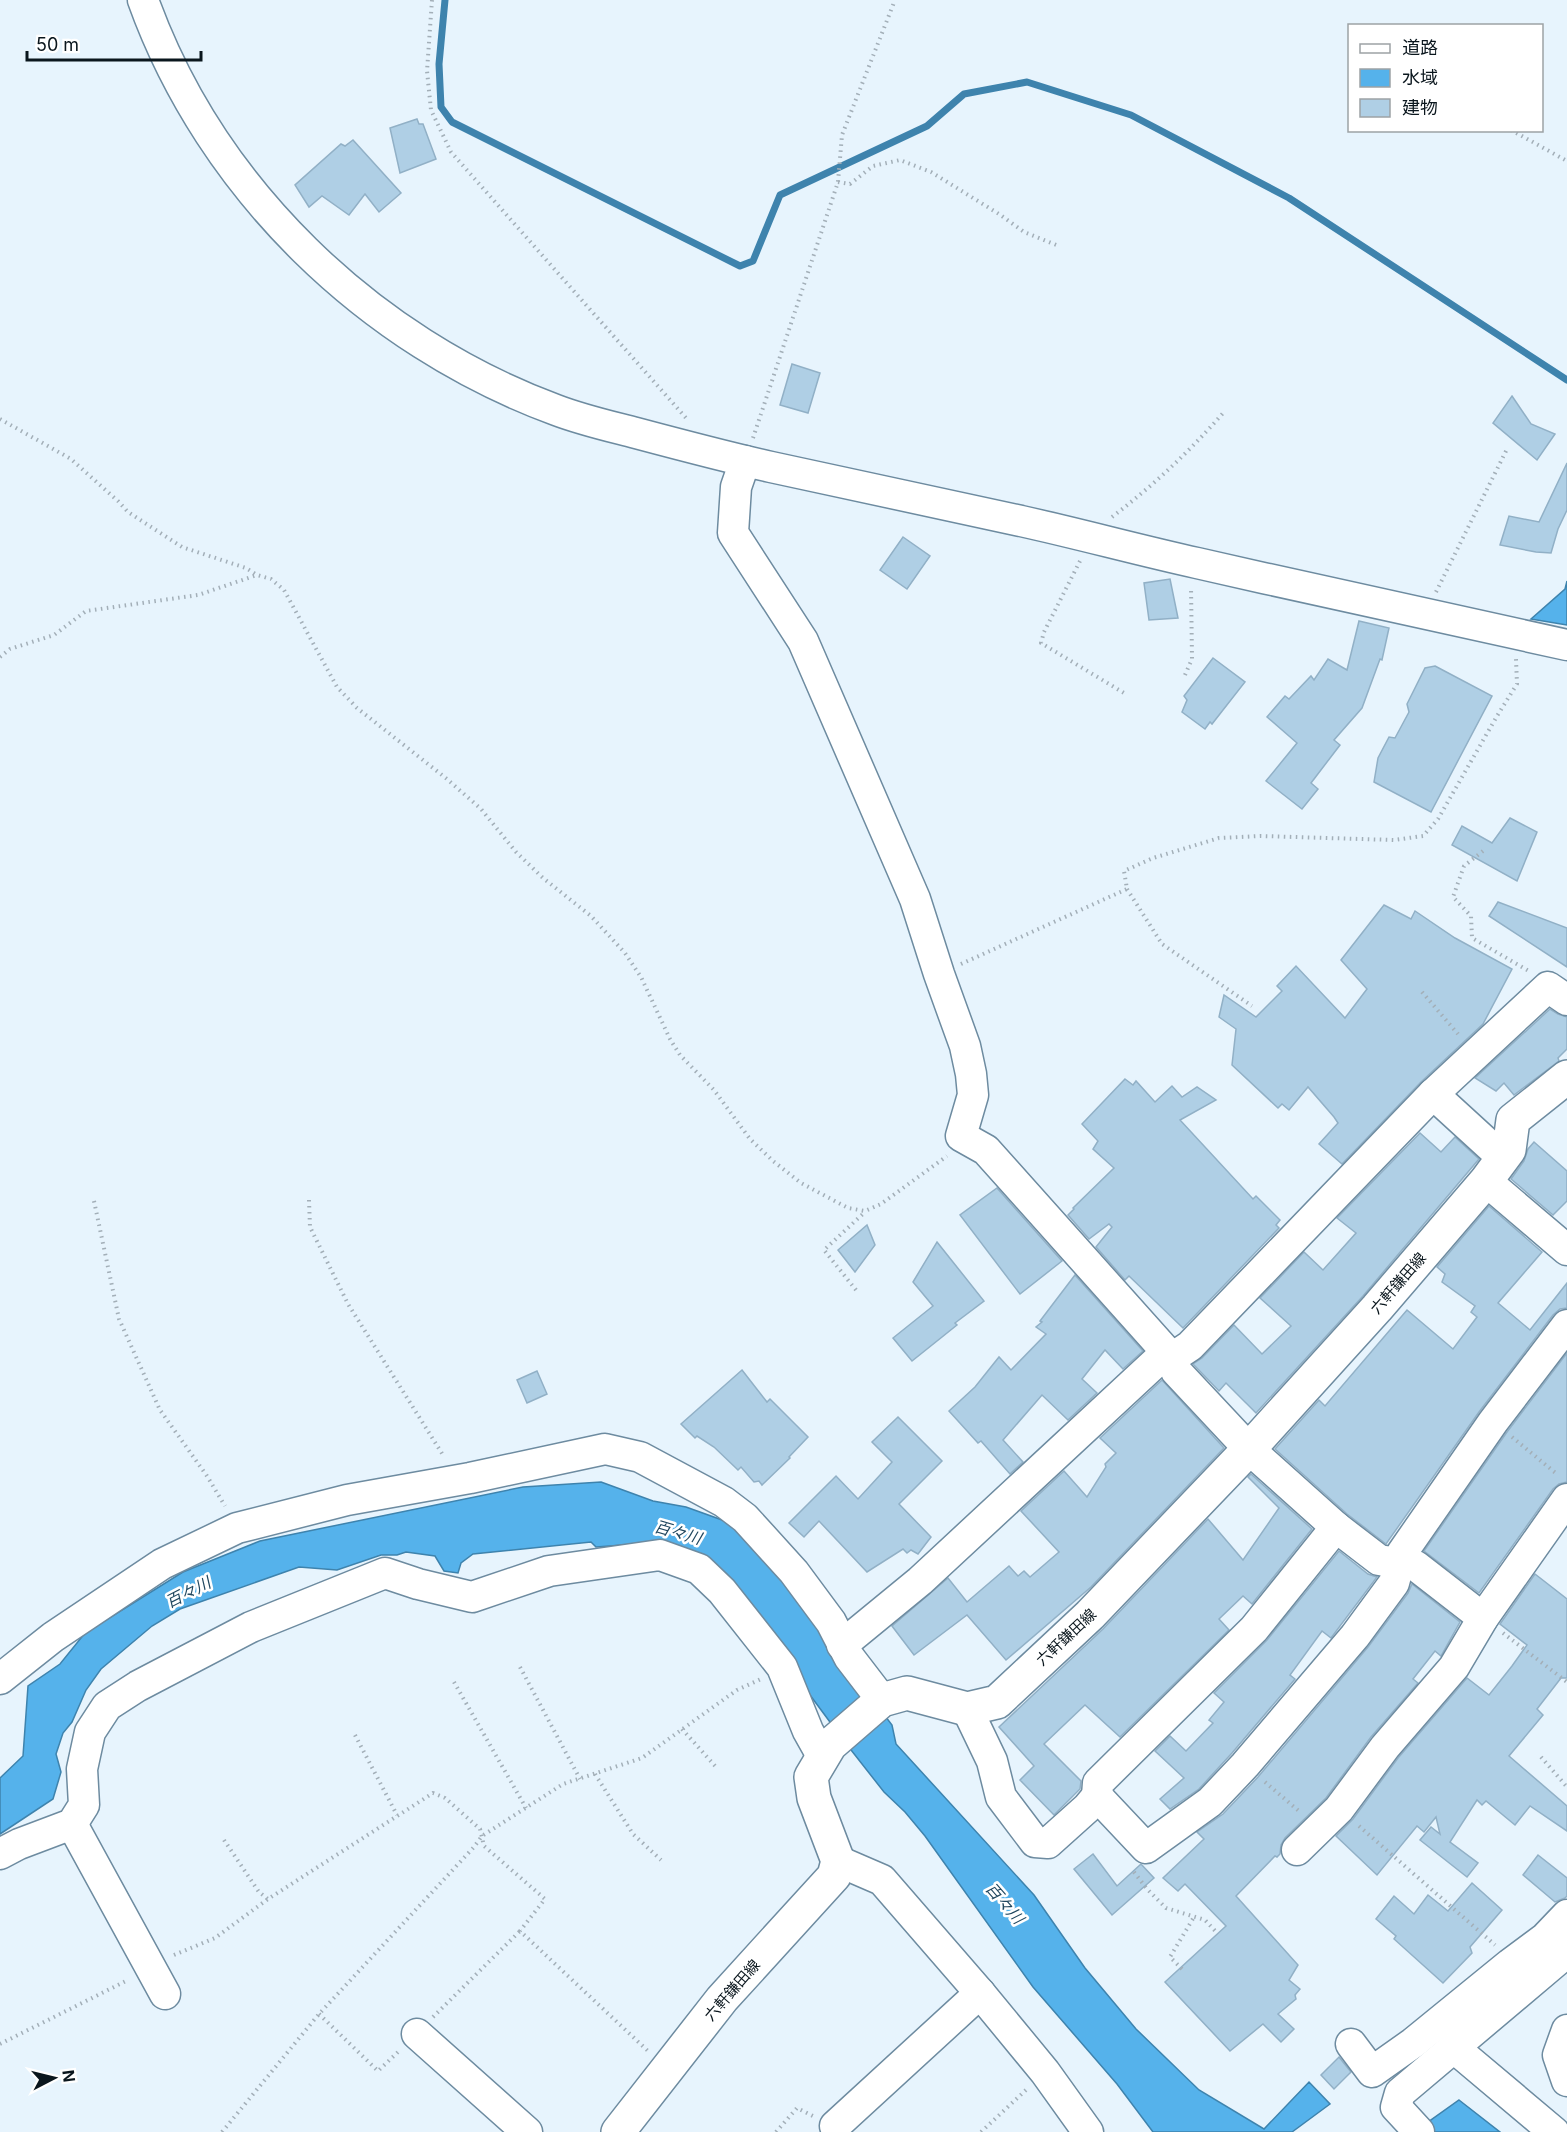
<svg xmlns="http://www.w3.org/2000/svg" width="1567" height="2132" font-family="Inter,'Noto Sans JP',sans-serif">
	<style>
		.water { fill: #55b2eb; stroke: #3e83ad; stroke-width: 1.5 }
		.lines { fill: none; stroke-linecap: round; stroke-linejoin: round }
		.stream { stroke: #3e83ad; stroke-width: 7 }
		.building { fill: #afcfe5; stroke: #91b0c6; stroke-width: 1.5 }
		.minor-casing { stroke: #6d8ba0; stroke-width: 33 }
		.major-casing { stroke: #6d8ba0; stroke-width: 36 }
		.path { stroke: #a3afb8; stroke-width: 4; stroke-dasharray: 1.5 4.5; stroke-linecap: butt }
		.minor { stroke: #fff; stroke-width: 30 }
		.major { stroke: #fff; stroke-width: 33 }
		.labels { text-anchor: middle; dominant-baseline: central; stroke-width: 5; stroke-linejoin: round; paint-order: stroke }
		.street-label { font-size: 15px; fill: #0a161d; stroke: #fff }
		.water-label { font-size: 16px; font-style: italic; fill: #20475f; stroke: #fff }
	</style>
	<rect width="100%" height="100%" fill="#e7f4fd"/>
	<g class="water">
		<polygon points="1567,581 1567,625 1531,619 1565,589"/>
		<polygon points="601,1482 653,1501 686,1507 736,1525 768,1562 892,1725 896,1744 1034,1895 1085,1968 1136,2029 1199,2090 1264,2129 1309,2082 1330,2104 1292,2132 1153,2132 1117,2084 1033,1987 925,1836 905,1812 884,1792 844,1741 810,1695 789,1653 649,1543 596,1547 591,1542 473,1554 461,1563 458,1573 444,1571 435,1556 406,1552 397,1555 381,1555 337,1570 299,1567 180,1609 152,1626 101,1669 86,1690 72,1722 63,1733 56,1754 61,1772 53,1799 0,1834 0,1778 23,1756 28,1686 60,1664 85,1633 183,1572 260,1541 523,1487"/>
		<polygon points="1459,2100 1500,2132 1414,2132"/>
	</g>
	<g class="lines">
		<polyline class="stream" points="445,0 439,64 441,107 452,122 740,266 753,261 780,195 927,126 964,94 1027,82 1131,115 1289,198 1567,380"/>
	</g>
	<g class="building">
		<polygon points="417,119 419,124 423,124 436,159 400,173 390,128"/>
		<polygon points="353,140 401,193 379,212 365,194 349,215 322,196 309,207 295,185 341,144 345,146"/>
		<polygon points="792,364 820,373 808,413 780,405"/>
		<polygon points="1512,396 1531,424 1555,434 1537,460 1493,423"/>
		<polygon points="1567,463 1567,510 1558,529 1551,553 1536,552 1500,545 1509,516 1539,522"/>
		<polygon points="903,537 930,556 907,589 880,570"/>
		<polygon points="1170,579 1178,618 1149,620 1144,583"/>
		<polygon points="1359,621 1389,628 1382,660 1380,659 1362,708 1334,740 1340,745 1311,783 1318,789 1302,809 1266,781 1297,743 1267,717 1285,696 1289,699 1311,676 1314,680 1328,659 1347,670"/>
		<polygon points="1213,658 1245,682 1212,724 1210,722 1205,729 1182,712 1187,700 1184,696"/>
		<polygon points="1435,666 1492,696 1431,812 1374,782 1378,758 1389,737 1395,738 1409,712 1407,704 1425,668"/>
		<polygon points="1510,818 1537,832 1517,881 1452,845 1462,826 1492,843"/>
		<polygon points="1498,902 1567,928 1567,967 1489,916"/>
		<polygon points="1384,905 1411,919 1415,911 1455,938 1512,969 1483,1024 1421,1082 1342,1164 1319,1144 1338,1123 1334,1117 1308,1087 1289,1110 1282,1104 1278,1108 1232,1065 1236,1029 1219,1017 1224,995 1256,1017 1282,991 1277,986 1296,966 1345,1018 1367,989 1341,960"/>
		<polygon points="1550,1009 1558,1014 1567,1017 1567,1049 1558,1058 1559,1061 1514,1095 1504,1083 1496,1091 1475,1078"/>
		<polygon points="1125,1079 1133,1085 1136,1081 1155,1102 1172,1086 1182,1097 1197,1087 1216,1100 1180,1120 1253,1199 1256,1196 1280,1220 1276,1225 1279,1228 1183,1328 1129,1276 1125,1280 1096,1247 1112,1227 1109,1224 1089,1239 1068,1215 1074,1209 1073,1208 1114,1168 1093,1149 1098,1141 1082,1124"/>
		<polygon points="1420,1133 1441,1152 1455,1137 1479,1159 1363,1296 1256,1413 1226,1383 1219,1391 1193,1364 1202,1358 1234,1325 1262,1354 1291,1326 1260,1298 1304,1252 1323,1270 1356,1233 1337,1218"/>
		<polygon points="1534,1142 1567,1171 1567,1201 1553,1215 1511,1179 1524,1161 1528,1149"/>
		<polygon points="997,1188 1062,1261 1020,1294 960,1215"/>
		<polygon points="1489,1206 1542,1252 1498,1303 1530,1330 1567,1283 1567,1308 1560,1309 1553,1315 1479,1412 1386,1544 1347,1514 1275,1449 1319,1400 1325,1406 1407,1310 1453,1349 1477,1317 1471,1312 1475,1306 1442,1282 1445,1274 1437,1267"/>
		<polygon points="867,1225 875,1245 855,1272 838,1250"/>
		<polygon points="937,1242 984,1301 955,1323 957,1325 912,1361 893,1338 933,1306 913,1282"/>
		<polygon points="1075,1275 1143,1351 1123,1369 1105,1350 1082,1379 1097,1393 1068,1420 1042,1395 1003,1440 1023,1462 1010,1474 981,1441 978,1443 949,1411 975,1387 999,1357 1011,1370 1046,1334 1036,1327 1042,1322 1040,1321"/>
		<polygon points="1567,1353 1567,1482 1559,1484 1553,1489 1479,1593 1424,1551 1507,1432"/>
		<polygon points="742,1370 767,1402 770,1399 808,1437 789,1457 790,1458 762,1485 759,1481 754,1482 741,1467 738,1470 714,1447 697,1436 695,1438 681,1424"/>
		<polygon points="537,1371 547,1394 527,1403 517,1380"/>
		<polygon points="1162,1380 1224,1448 1091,1587 1006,1660 967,1615 914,1655 892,1626 948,1578 967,1602 1009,1566 1018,1576 1024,1571 1030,1577 1059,1552 1021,1511 1064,1471 1087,1497 1106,1467 1105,1464 1116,1453 1100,1438"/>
		<polygon points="898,1417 942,1461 899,1504 931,1537 918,1554 911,1550 907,1553 903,1549 867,1572 819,1521 804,1537 789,1523 836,1476 858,1499 892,1462 872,1442"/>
		<polygon points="1251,1474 1312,1529 1252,1604 1243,1596 1219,1619 1229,1630 1120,1737 1085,1705 1044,1744 1081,1781 1080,1789 1054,1815 1020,1780 1034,1766 999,1727 1103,1629 1208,1519 1243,1560 1279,1508 1248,1477"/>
		<polygon points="1339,1551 1368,1574 1377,1577 1331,1638 1322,1631 1290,1675 1295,1679 1232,1753 1199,1789 1170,1809 1160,1799 1184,1778 1155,1751 1170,1736 1186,1751 1213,1723 1209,1720 1224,1702 1214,1693 1267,1640"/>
		<polygon points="1535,1574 1567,1599 1567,1678 1561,1678 1537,1709 1543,1715 1509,1756 1567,1806 1567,1831 1530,1806 1515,1825 1486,1801 1482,1805 1477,1800 1450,1842 1478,1863 1467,1877 1420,1840 1431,1827 1440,1834 1436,1817 1424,1832 1417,1826 1377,1875 1336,1836 1353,1819 1398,1758 1467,1678 1489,1695 1512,1666 1527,1645 1500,1624"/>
		<polygon points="1412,1584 1460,1622 1441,1656 1435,1651 1413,1679 1418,1683 1371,1737 1326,1798 1285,1838 1281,1845 1280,1854 1277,1857 1275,1856 1236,1896 1298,1965 1289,1980 1300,1989 1295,1995 1296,1999 1278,2014 1294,2029 1281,2042 1263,2024 1230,2051 1165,1982 1226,1926 1185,1884 1178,1891 1163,1878 1204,1839 1197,1832 1223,1814 1258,1777 1368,1647 1408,1593"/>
		<polygon points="1093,1854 1117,1886 1141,1864 1154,1878 1112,1915 1074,1869"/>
		<polygon points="1538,1855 1567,1878 1567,1896 1565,1898 1555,1902 1523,1875"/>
		<polygon points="1472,1883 1502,1910 1470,1947 1472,1953 1443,1983 1394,1939 1396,1936 1376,1919 1394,1896 1414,1914 1428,1895 1448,1911"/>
		<polygon points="1339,2057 1351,2072 1334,2089 1321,2075"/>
	</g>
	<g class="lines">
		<g class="minor-casing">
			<g id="minor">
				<path d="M143,0C211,189 369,341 556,410C582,420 609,426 636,433C681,445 726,457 771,467C855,485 938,503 1021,521C1080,534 1138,550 1197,563C1320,591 1443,618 1567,645"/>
				<polyline points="745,461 736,487 733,533 803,641 915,899 939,974 965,1046 971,1074 973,1095 961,1136 986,1150 1172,1358 1176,1371 1249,1449 1336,1527 1379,1560 1416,1566 1483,1618"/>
				<polyline points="1433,1094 1503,1158"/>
				<polyline points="1486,1181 1567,1250"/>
				<polyline points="842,1645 920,1581 1157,1361 1172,1358 1190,1346 1433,1094 1548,987 1567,1000"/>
				<polyline points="0,1679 53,1637 162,1564 237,1528 347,1500 470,1478 605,1449 640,1457 724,1502 745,1518 794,1572 831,1622 849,1657 882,1700"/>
				<polyline points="967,1709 992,1761 1001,1797 1035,1842 1048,1843 1087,1808 1097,1796 1146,1848 1210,1802 1245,1765 1355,1636 1394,1583 1402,1553 1493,1422 1567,1325"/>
				<polyline points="1097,1796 1098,1783 1254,1629 1336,1527"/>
				<polyline points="72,1824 165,1994"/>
				<polyline points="1297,1850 1339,1809 1385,1747 1454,1667 1483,1618 1567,1499"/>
				<polyline points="0,1854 19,1844 72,1824 84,1805 82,1769 90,1732 107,1706 138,1686 251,1627 385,1573 418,1584 472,1597 549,1571 660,1555 699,1569 722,1591 782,1667 808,1731 822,1756"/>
				<polyline points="838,1861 882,1880 980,1993 1045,2072 1088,2132"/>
				<polyline points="1567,2030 1558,2055 1567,2081"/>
				<polyline points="417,2034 527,2132"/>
				<polyline points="1351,2044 1372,2072 1413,2043 1510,1964 1545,1938 1567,1915"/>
				<polyline points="1453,2047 1554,2132"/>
				<polyline points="835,2126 980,1993"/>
				<polyline points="1419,2132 1396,2107 1400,2093 1567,1952"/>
			</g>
		</g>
		<g class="major-casing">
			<polyline id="major" points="618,2132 722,1999 834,1876 838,1861 814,1798 811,1777 830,1745 882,1700 907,1693 967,1709 997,1702 1090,1615 1249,1449 1377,1308 1486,1181 1509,1150 1513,1120 1567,1077"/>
		</g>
		<g class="path">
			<polyline points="432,0 427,71 431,110 451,152 686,418"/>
			<polyline points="1511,130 1567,161"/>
			<polyline points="838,182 850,184 873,166 900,160 931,172 999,214 1024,232 1059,246"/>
			<polyline points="0,419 71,459 118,501 128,512 182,547 246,568 257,575 271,579 284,590 337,687 357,708 447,779 481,809 516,852 543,878 591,916 625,953 641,977 670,1039 680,1055 714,1090 750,1139 773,1161 801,1183 848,1208 865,1211 881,1204 947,1156"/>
			<polyline points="753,438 838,182 842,135 895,0"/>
			<path d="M1112,517C1155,484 1188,453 1224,412"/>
			<polyline points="1080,561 1044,632 1041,643 1124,693"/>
			<polyline points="1436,592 1507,449"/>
			<polyline points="0,657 10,649 54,635 86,611 198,595 257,575"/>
			<polyline points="1185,675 1192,659 1191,587"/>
			<polyline points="1483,851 1464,866 1453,897 1471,916 1472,938 1529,971"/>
			<polyline points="1127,889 1162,944 1252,1006"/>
			<polyline points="961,964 1127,889 1124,871 1153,858 1219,838 1261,836 1394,840 1423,836 1438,819 1497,716 1517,684 1516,659"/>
			<polyline points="1422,992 1458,1034"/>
			<polyline points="309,1200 310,1227 348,1304 443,1455"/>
			<polyline points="94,1201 119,1319 160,1410 207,1476 225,1506"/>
			<polyline points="856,1290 824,1250 865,1212"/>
			<polyline points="1512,1437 1558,1475"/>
			<polyline points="1503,1633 1567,1682"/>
			<polyline points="520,1667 580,1779"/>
			<polyline points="454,1682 526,1808"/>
			<polyline points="682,1729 716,1767"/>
			<polyline points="355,1735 397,1815"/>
			<polyline points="1541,1757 1567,1787"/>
			<polyline points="595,1774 633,1834 661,1860"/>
			<polyline points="1265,1782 1300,1812"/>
			<polyline points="1359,1826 1495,1945"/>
			<polyline points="224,1840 259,1892 268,1899"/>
			<polyline points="1134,1872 1147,1889 1166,1908 1205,1920 1218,1934"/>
			<polyline points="174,1955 215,1938 268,1899 433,1793 445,1798 480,1829 484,1846 545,1899 520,1931 648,2051"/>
			<polyline points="1182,1969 1170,1957 1194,1917"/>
			<polyline points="319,2014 378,2071 398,2052"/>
			<polyline points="433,2017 520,1931"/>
			<polyline points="0,2044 128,1980"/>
			<polyline points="222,2132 319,2014 474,1847 482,1836 563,1784 642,1758 737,1690 761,1679"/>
			<polyline points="776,2132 797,2108 813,2116"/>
			<polyline points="981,2132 1027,2089"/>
		</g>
		<use href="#minor" class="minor"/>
		<use href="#major" class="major"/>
	</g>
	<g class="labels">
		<g class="street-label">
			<text transform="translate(1398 1283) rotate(-49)">六軒鎌田線</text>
			<text transform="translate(1066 1637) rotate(-43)">六軒鎌田線</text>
			<text transform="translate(732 1990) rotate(-49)">六軒鎌田線</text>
		</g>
		<g class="water-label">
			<text transform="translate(678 1532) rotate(16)">百々川</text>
			<text transform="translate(188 1592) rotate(-27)">百々川</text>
			<text transform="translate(1005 1903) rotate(49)">百々川</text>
		</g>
	</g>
	<rect x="1348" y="24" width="195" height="108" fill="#ffffff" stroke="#9da2a5" stroke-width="1.5"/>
	<rect x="1360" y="44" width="30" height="9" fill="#ffffff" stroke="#9da2a5" stroke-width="1.5"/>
	<text x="1402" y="54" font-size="18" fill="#0a161d">道路</text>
	<rect x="1360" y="69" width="30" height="18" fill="#55b2eb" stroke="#9da2a5" stroke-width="1.5"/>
	<text x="1402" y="84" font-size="18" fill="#0a161d">水域</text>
	<rect x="1360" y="99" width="30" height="18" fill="#afcfe5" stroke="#9da2a5" stroke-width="1.5"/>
	<text x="1402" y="114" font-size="18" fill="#0a161d">建物</text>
	<g transform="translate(54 2078) rotate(83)" stroke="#ffffff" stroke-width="4.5" paint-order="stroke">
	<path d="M0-4.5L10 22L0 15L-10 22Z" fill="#0a161d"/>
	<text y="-9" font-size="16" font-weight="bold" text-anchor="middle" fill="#0a161d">N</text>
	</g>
	<path d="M27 51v9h174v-9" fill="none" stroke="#0a161d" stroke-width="3"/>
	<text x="36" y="51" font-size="18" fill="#0a161d" stroke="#ffffff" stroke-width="4.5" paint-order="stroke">50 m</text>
</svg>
